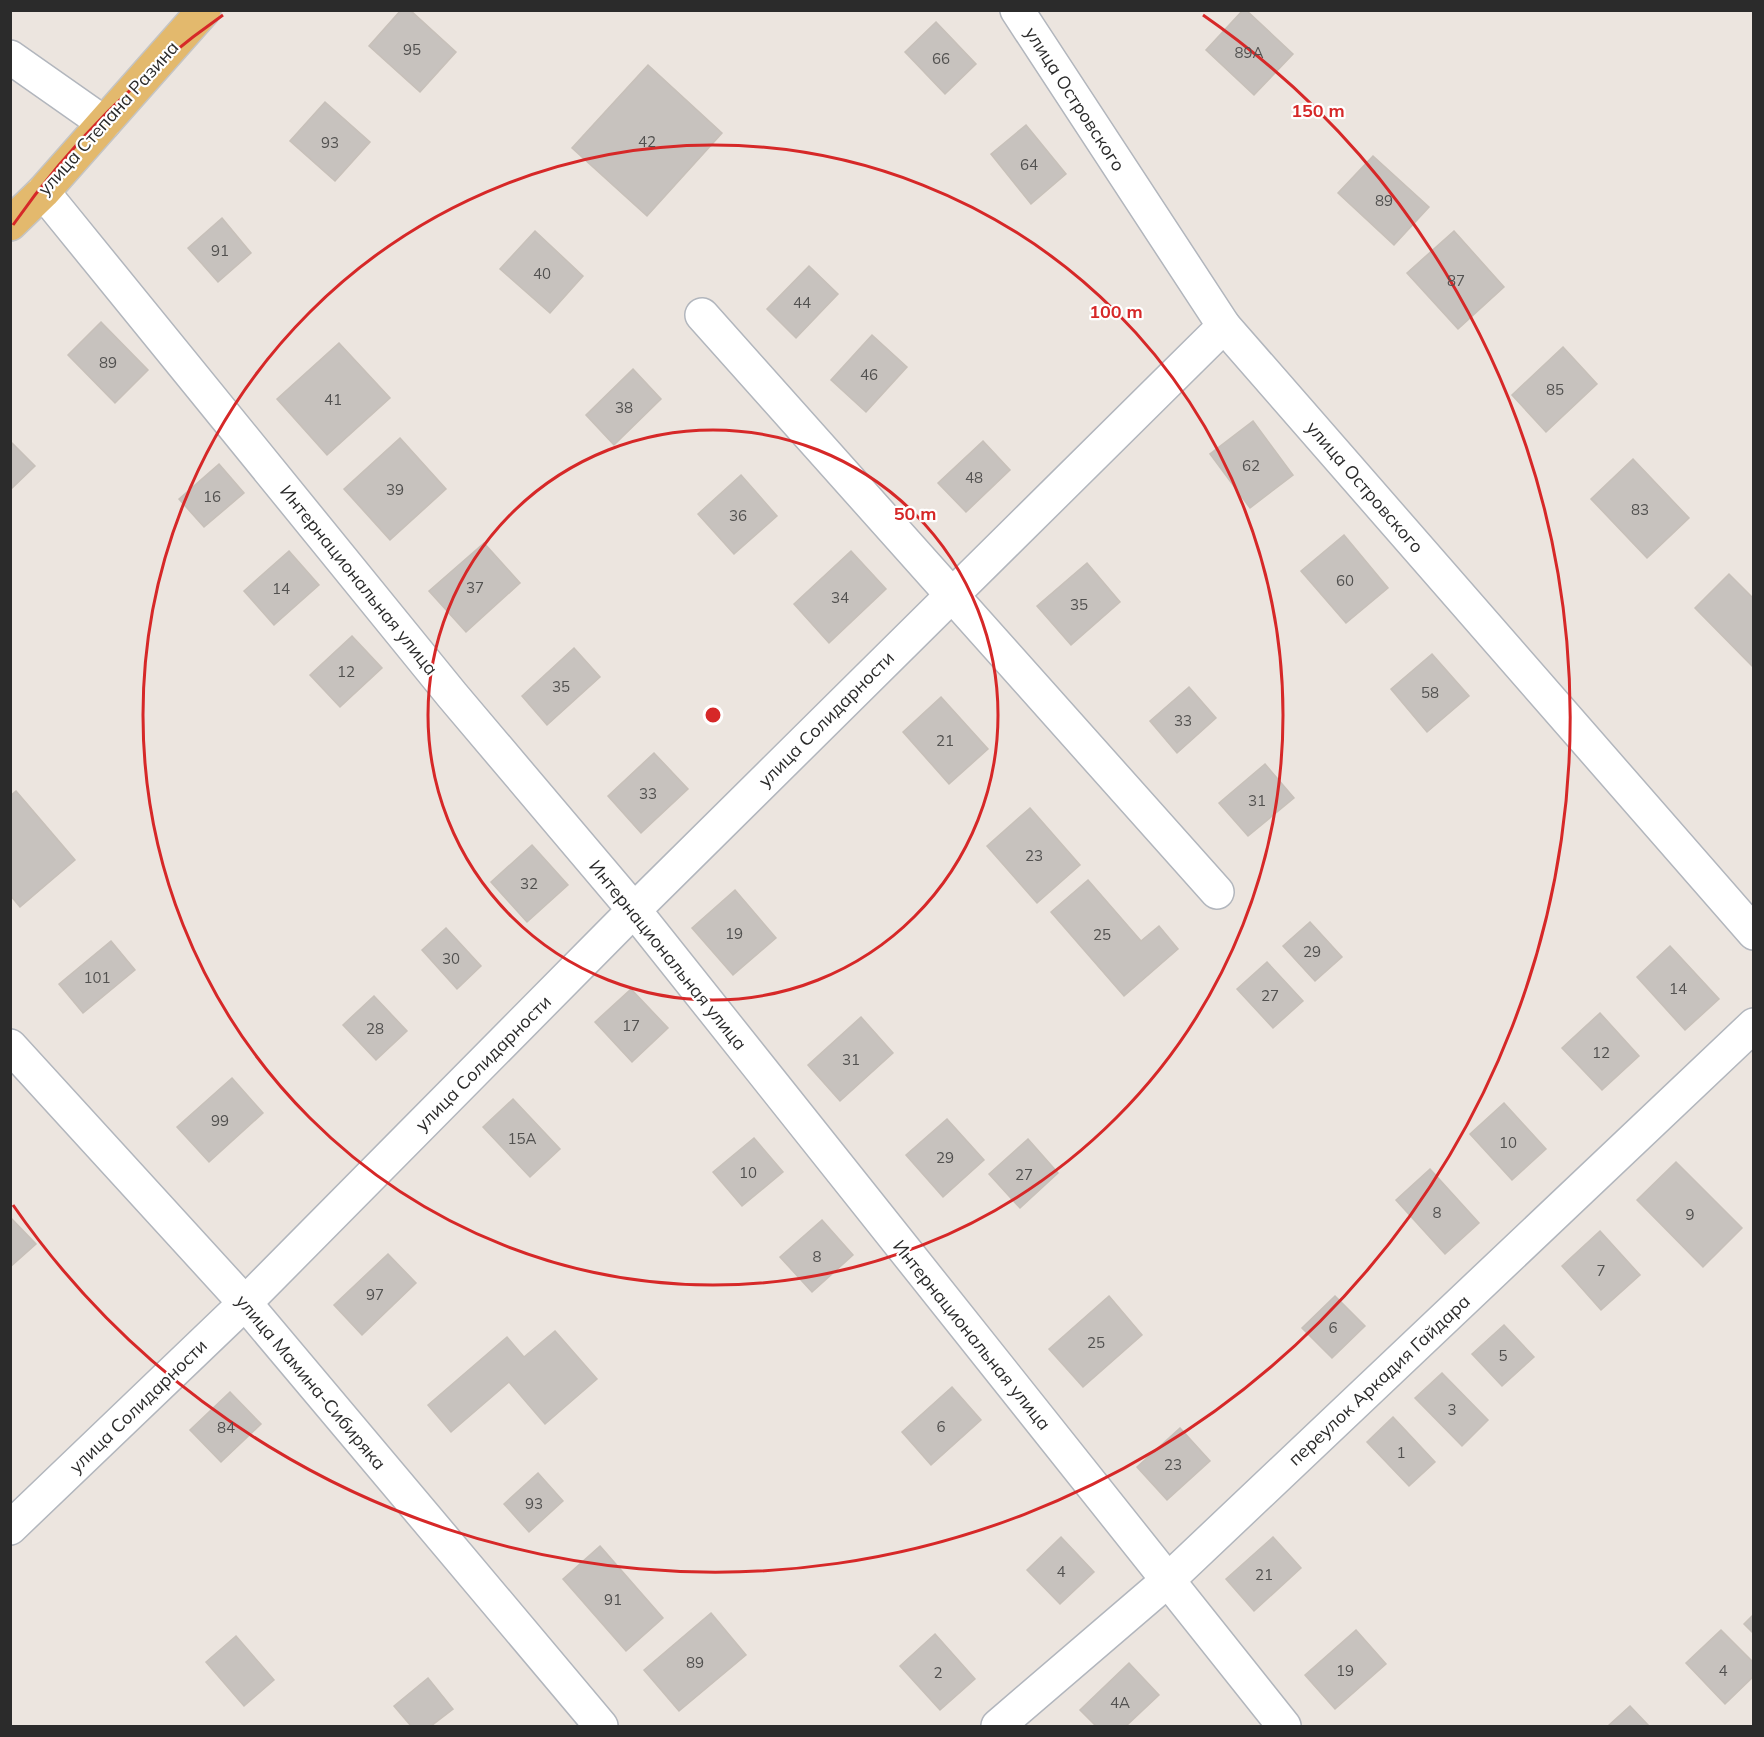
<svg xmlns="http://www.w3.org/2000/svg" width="1764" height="1737" font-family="Mulish,sans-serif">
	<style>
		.building { fill: #c7c2be; stroke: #c7c0b9; stroke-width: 1.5 }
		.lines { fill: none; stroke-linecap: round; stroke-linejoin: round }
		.minor-casing { stroke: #b2b6bd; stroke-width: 36 }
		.major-casing { stroke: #c4c4c4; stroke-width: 36 }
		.minor { stroke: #fff; stroke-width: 33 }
		.major { stroke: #e3b96d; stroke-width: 33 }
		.ring { fill: none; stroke: #d62828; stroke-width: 3 }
		.labels { text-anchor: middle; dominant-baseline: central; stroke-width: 4.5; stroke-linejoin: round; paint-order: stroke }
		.number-label { font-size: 15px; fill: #525150 }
		.street-label { font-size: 18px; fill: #2b2b2b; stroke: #fff }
		.centre { fill: #d62828; stroke: #fff; stroke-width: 3 }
		.ring-label { font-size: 18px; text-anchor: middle; font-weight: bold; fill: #d62828; stroke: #fff; stroke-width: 4.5; stroke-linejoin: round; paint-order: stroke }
	</style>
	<rect width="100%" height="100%" fill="#ece5df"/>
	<g class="building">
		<polygon points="401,10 410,10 456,52 420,92 369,46"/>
		<polygon points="1243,10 1246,10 1293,54 1254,95 1206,50"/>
		<polygon points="936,22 976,64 945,94 905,52"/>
		<polygon points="648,65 722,133 647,216 572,148"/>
		<polygon points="325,102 370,142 335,181 290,141"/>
		<polygon points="1026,125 1066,174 1031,204 991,154"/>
		<polygon points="1373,156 1429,207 1394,245 1338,193"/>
		<polygon points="222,218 251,253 218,282 188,248"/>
		<polygon points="535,231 583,276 550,313 500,269"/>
		<polygon points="1454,231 1504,287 1458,329 1407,273"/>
		<polygon points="809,266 838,294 796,338 767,309"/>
		<polygon points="101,322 148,370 115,403 68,355"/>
		<polygon points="872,335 907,367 866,412 831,380"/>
		<polygon points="339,343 390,398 327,455 277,399"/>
		<polygon points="1563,347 1597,384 1546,432 1512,395"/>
		<polygon points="633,369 661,399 614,445 586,415"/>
		<polygon points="1253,421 1293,475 1250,508 1210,454"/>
		<polygon points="400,438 446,489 390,540 344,489"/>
		<polygon points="10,441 35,466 10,490"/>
		<polygon points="983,441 1010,470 966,512 938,483"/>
		<polygon points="1633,459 1689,518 1647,558 1591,499"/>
		<polygon points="219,464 244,493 204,527 179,499"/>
		<polygon points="741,475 777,516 734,554 698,514"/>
		<polygon points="1344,535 1388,588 1346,623 1301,571"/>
		<polygon points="484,543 520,583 466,632 429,591"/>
		<polygon points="289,551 319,585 274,625 244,591"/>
		<polygon points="851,551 886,589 829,643 794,604"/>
		<polygon points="1087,563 1120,602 1071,645 1037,606"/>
		<polygon points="1729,574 1754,599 1753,667 1695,608"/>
		<polygon points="352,636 382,668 340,707 310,675"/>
		<polygon points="574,648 600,677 547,725 522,696"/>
		<polygon points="1432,654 1469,696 1427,732 1391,689"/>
		<polygon points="1189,687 1216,718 1177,753 1150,721"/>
		<polygon points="941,697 988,749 949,784 903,732"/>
		<polygon points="654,753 688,789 641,833 608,796"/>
		<polygon points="1265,764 1294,798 1248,836 1219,803"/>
		<polygon points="16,791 75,860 20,907 10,895 10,796"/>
		<polygon points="1030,808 1080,865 1037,903 987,846"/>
		<polygon points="532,845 568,885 527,922 491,882"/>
		<polygon points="1088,880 1141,941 1159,926 1178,949 1124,996 1051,912"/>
		<polygon points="735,890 776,938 733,975 692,928"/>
		<polygon points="1310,922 1342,957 1315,981 1283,946"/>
		<polygon points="446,928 481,966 457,989 422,950"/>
		<polygon points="111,941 135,970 83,1013 59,984"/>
		<polygon points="1670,946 1719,999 1685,1030 1637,977"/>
		<polygon points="1267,962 1303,1001 1273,1028 1237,989"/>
		<polygon points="631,989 668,1028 632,1062 595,1022"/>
		<polygon points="374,996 407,1031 376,1060 343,1025"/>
		<polygon points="1600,1013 1639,1056 1602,1090 1562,1048"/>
		<polygon points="861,1017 893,1053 840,1101 808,1065"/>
		<polygon points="232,1078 263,1113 209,1162 177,1127"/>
		<polygon points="513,1099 560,1149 530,1177 483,1127"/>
		<polygon points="1504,1103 1546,1149 1512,1180 1470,1134"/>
		<polygon points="947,1119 984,1160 943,1197 906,1155"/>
		<polygon points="754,1138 783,1172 742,1206 713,1172"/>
		<polygon points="1028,1139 1058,1173 1020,1208 989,1174"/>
		<polygon points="1676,1162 1742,1228 1703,1267 1637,1200"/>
		<polygon points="1430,1169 1479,1223 1445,1254 1396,1200"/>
		<polygon points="10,1217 36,1244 10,1267"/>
		<polygon points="822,1220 853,1255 812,1292 780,1257"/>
		<polygon points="1600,1231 1640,1275 1601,1310 1562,1266"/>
		<polygon points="388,1254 416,1283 362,1335 334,1305"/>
		<polygon points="1109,1296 1142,1335 1083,1387 1049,1349"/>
		<polygon points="1335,1296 1365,1326 1332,1358 1302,1328"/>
		<polygon points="1504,1325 1534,1357 1502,1386 1472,1354"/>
		<polygon points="555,1331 597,1379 545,1424 509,1382 451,1432 428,1405 507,1337 524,1357"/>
		<polygon points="1442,1373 1488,1420 1462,1446 1415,1398"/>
		<polygon points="952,1387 981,1420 931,1465 902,1432"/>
		<polygon points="230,1392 261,1424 221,1462 190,1430"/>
		<polygon points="1393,1417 1435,1462 1409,1486 1367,1442"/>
		<polygon points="1180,1428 1210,1461 1167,1500 1137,1467"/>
		<polygon points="538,1473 563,1501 529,1532 504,1504"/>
		<polygon points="1061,1537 1094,1572 1060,1604 1027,1570"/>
		<polygon points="1273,1537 1301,1568 1254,1611 1226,1579"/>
		<polygon points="600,1546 663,1618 626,1651 563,1579"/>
		<polygon points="711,1613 746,1655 679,1711 644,1670"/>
		<polygon points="1754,1614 1754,1634 1744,1624"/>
		<polygon points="1356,1630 1386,1664 1335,1709 1305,1675"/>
		<polygon points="1721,1630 1754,1663 1754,1676 1725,1704 1686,1663"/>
		<polygon points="935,1634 975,1679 940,1710 900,1666"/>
		<polygon points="236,1636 274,1680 244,1706 206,1662"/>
		<polygon points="1129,1663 1159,1695 1126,1726 1096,1726 1080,1710"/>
		<polygon points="428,1678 453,1709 431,1726 411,1726 394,1706"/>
		<polygon points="1630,1706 1649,1726 1608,1726"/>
	</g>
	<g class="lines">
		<g class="minor-casing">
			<g id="minor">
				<polyline points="1017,10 1224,326 1754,933"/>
				<polyline points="10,57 104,123"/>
				<polyline points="43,192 452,695 634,910 1284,1726"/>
				<polyline points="702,315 1217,892"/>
				<polyline points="10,1046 245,1303 601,1726"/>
				<polyline points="10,1528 245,1303 634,910 1224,326"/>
				<polyline points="998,1726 1167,1581 1754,1025"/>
			</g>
		</g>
		<g class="major-casing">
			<polyline id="major" points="10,224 43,192 204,10"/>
		</g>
		<use href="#minor" class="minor"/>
		<use href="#major" class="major"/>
	</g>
	<g class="ring">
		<circle cx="713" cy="715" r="285"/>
		<circle cx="713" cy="715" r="570"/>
		<path d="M13 225A855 855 0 0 1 223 15M1203 15A855 855 0 1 1 13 1205"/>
	</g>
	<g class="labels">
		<g class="number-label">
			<text x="412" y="49">95</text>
			<text x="1249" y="52">89А</text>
			<text x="941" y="58">66</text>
			<text x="647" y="141">42</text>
			<text x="330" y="142">93</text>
			<text x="1029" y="164">64</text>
			<text x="1384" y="200">89</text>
			<text x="220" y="250">91</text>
			<text x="542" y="273">40</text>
			<text x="1456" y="280">87</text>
			<text x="802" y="302">44</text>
			<text x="108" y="362">89</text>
			<text x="869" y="374">46</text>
			<text x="1555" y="389">85</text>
			<text x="333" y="399">41</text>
			<text x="624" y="407">38</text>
			<text x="1251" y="465">62</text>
			<text x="974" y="477">48</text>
			<text x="395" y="489">39</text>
			<text x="212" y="496">16</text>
			<text x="1640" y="509">83</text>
			<text x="738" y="515">36</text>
			<text x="1345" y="580">60</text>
			<text x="475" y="587">37</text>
			<text x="281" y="588">14</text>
			<text x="840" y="597">34</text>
			<text x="1079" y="604">35</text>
			<text x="346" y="671">12</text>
			<text x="561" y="686">35</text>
			<text x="1430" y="692">58</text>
			<text x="1183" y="720">33</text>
			<text x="945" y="740">21</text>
			<text x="648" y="793">33</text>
			<text x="1257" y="800">31</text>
			<text x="1034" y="855">23</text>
			<text x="529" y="883">32</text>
			<text x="734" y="933">19</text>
			<text x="1102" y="934">25</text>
			<text x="1312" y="951">29</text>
			<text x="451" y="958">30</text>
			<text x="97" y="977">101</text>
			<text x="1678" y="988">14</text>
			<text x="1270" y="995">27</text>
			<text x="631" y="1025">17</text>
			<text x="375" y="1028">28</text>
			<text x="1601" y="1052">12</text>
			<text x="851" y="1059">31</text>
			<text x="220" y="1120">99</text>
			<text x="522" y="1138">15А</text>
			<text x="1508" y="1142">10</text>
			<text x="945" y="1157">29</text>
			<text x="748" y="1172">10</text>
			<text x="1024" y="1174">27</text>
			<text x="1437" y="1212">8</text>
			<text x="1690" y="1214">9</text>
			<text x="817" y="1256">8</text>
			<text x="1601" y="1270">7</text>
			<text x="375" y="1294">97</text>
			<text x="1333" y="1327">6</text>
			<text x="1096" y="1342">25</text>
			<text x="1503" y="1355">5</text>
			<text x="1452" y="1409">3</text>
			<text x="941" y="1426">6</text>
			<text x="226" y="1427">84</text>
			<text x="1401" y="1452">1</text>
			<text x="1173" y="1464">23</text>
			<text x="534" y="1503">93</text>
			<text x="1061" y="1571">4</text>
			<text x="1264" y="1574">21</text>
			<text x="613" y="1599">91</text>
			<text x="695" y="1662">89</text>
			<text x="1345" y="1670">19</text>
			<text x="1723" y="1670">4</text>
			<text x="938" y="1672">2</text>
			<text x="1120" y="1702">4А</text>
		</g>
		<g class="street-label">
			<text transform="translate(1075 99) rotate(57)">улица Островского</text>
			<text transform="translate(108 118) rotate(-48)">улица Степана Разина</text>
			<text transform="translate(1365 487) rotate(49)">улица Островского</text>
			<text transform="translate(359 580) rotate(51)">Интернациональная улица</text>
			<text transform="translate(826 719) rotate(-45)">улица Солидарности</text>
			<text transform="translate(668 955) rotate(51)">Интернациональная улица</text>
			<text transform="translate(483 1063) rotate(-45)">улица Солидарности</text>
			<text transform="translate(972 1335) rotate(51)">Интернациональная улица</text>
			<text transform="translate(1379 1380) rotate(-43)">переулок Аркадия Гайдара</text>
			<text transform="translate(311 1382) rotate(50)">улица Мамина-Сибиряка</text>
			<text transform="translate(138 1406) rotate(-44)">улица Солидарности</text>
		</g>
	</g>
	<circle cx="713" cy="715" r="9" class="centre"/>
	<g class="ring-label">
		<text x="1318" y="117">150 m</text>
		<text x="1116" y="318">100 m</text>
		<text x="915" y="520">50 m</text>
	</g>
	<rect width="1764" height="1737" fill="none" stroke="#2b2b2b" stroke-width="24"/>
</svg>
